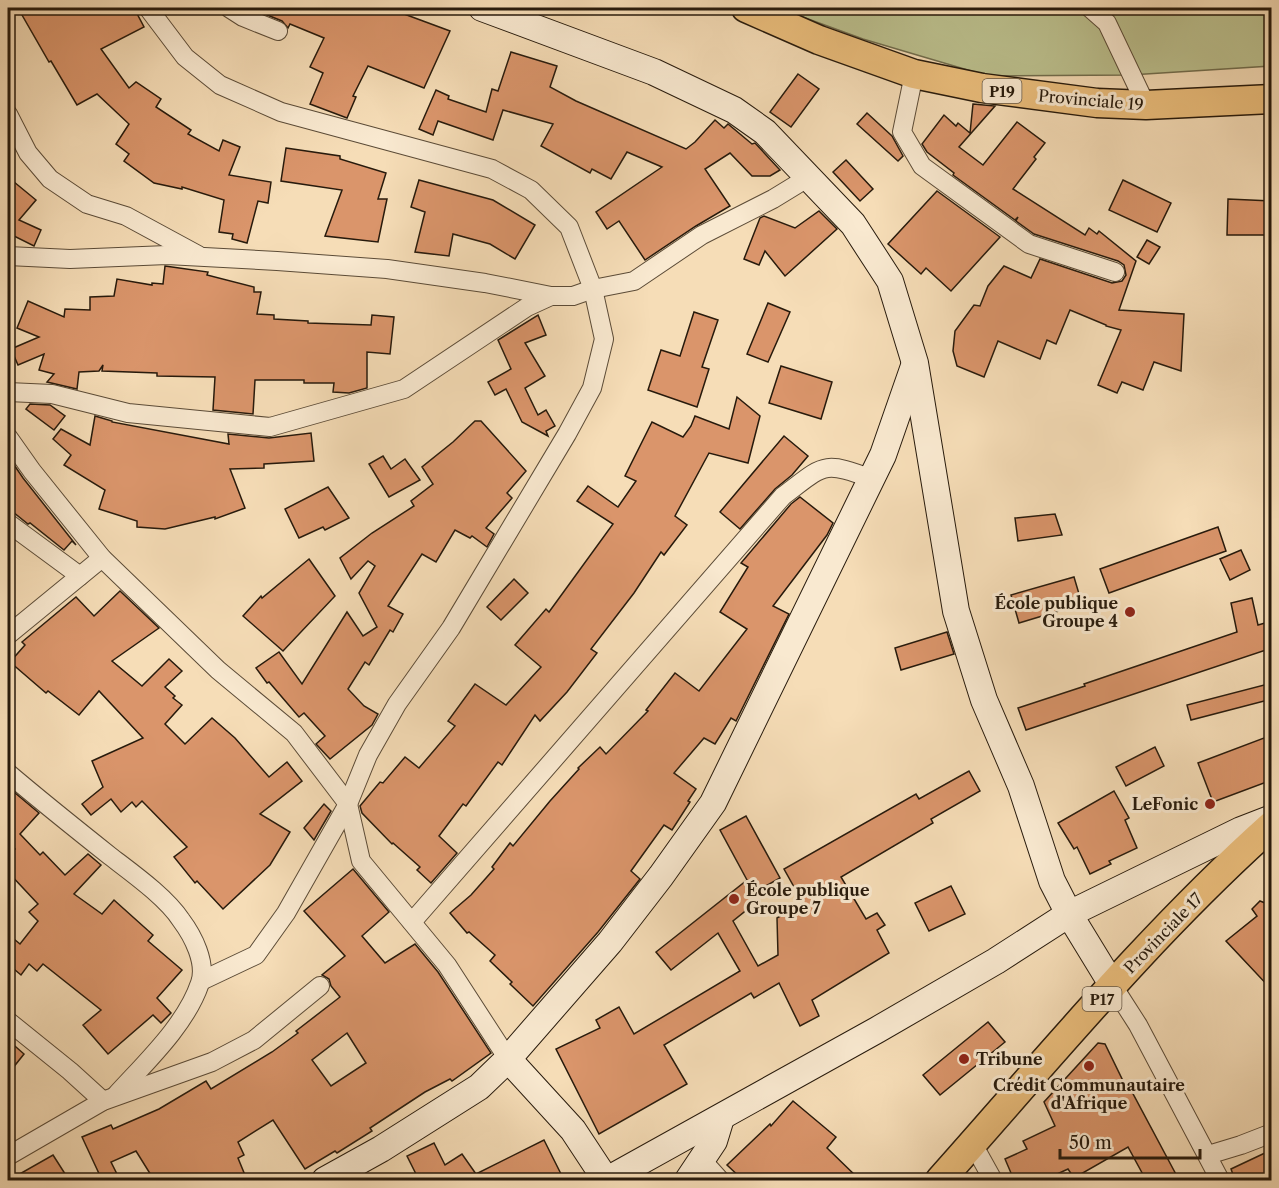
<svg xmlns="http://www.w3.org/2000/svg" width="1279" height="1188" font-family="'Libre Caslon Text',serif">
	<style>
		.green { fill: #bcc18f; stroke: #726e4e; stroke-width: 1.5 }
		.building { fill: #da956b; stroke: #271a0c; stroke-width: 1.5; fill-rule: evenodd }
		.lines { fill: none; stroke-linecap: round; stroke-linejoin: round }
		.street-casing { stroke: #5b4b37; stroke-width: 20 }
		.secondary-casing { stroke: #271a0c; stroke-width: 28 }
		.primary-casing { stroke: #271a0c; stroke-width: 31 }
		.street { stroke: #f9e9d0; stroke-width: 18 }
		.secondary { stroke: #f9e9d0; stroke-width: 26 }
		.primary { stroke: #ebbe7c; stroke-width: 28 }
		.poi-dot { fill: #8f2418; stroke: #f9e9d0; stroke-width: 2 }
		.labels { text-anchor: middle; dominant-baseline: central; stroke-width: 6; stroke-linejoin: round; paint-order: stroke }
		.shield { fill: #f9e9d0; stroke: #665847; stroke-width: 1.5 }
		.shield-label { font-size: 15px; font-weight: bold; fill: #271a0c }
		.street-label { font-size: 16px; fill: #271a0c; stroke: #f9e9d0 }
		.poi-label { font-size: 16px; font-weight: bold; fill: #271a0c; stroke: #f9e9d0; text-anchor: end }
	</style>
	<rect width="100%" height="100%" fill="#f6ddb7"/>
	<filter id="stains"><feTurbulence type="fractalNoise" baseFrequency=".00333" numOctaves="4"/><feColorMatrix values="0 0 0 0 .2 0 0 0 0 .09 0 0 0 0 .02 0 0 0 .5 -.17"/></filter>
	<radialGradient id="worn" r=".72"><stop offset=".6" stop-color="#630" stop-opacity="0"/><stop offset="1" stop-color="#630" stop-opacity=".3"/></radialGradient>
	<polygon class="green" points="778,8 1271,8 1271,66 1130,75 988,76 863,39"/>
	<g class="building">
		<polygon points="18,8 134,8 144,27 101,49 129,88 136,82 161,99 156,107 191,130 188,134 219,151 223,140 240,147 229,175 271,182 268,203 258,201 247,243 232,239 233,234 219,232 224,200 182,187 182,189 154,183 124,161 129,154 116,144 129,124 97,94 77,105 51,61 49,62"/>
		<polygon points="250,8 325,8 341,14 344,8 397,8 396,11 450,31 424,88 368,66 353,96 356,97 347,118 310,104 323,73 310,67 324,38 290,24 288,28 282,21"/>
		<polygon points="511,52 557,66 550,87 576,101 686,149 695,142 715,120 724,128 728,124 752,144 755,143 780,170 770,176 752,176 730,153 705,169 730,206 696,226 645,260 619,221 607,229 596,212 662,167 627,152 611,179 592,169 590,173 541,146 553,124 503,110 493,140 438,121 433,135 419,129 436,90 449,96 448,99 486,112 492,89 498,91"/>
		<polygon points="798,74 819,89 791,127 770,112"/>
		<polygon points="973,104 995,106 959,147 983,165 1017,122 1045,143 1034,157 1036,159 1013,189 1085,235 1089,228 1097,234 1099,231 1136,261 1119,310 1184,314 1181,371 1154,362 1143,390 1122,382 1117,393 1098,385 1121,330 1106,326 1106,325 1070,310 1056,344 1047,340 1040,359 998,341 984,377 957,366 953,351 955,331 974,305 980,306 988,286 1004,266 1031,278 1040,259 1112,283 1122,281 1126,275 1124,265 1118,261 1034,234 1016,221 1018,217 1015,220 953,175 954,173 927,152 922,144 944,115 956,126 958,123 970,133"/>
		<polygon points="867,113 892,136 903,156 898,161 857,124"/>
		<polygon points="286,148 340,156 340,159 386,173 378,199 387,199 378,242 325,236 342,190 281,181"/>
		<polygon points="846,160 873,189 860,201 833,172"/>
		<polygon points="8,177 36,200 19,220 41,230 34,246 8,233"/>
		<polygon points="419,180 493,200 535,225 515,259 490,244 453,234 449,256 415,252 425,212 411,207"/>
		<polygon points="1123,180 1171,203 1157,232 1109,210"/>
		<polygon points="937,191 1000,237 951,291 926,268 921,274 888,244"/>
		<polygon points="1228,199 1272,201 1272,235 1227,235"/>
		<polygon points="819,211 837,229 785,276 765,251 759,265 744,259 760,218 764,216 795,228"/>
		<polygon points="1147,240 1160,247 1149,264 1137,257"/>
		<polygon points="165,266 208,272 207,275 254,287 254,292 261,292 257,314 274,315 274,319 308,321 308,323 371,325 372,315 394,317 390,354 367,352 367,388 349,393 333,392 334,383 304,383 304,380 255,380 253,414 213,410 215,377 157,376 157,373 102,371 103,365 99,371 79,372 77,389 47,382 54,374 39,370 44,354 18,365 11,349 39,337 17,328 28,301 64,317 65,309 90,310 90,297 114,296 117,279 152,285 152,283 163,284"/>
		<polygon points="768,303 790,312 768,362 747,354"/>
		<polygon points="694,312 718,320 702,367 709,369 697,407 648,390 661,350 680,356"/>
		<polygon points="538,315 546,335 525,343 545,376 525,388 538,415 546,410 555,426 546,431 548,436 522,422 506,389 495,395 488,382 511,369 498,340"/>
		<polygon points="781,366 832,382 821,419 769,403"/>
		<polygon points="737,397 760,416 748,463 709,453 675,516 687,525 664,555 661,552 634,593 591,649 597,653 567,692 540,721 535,715 502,765 498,762 466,806 463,804 439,836 457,853 431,883 417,870 420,867 393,843 392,844 362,813 360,806 380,782 383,783 405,757 419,768 455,726 448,721 475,684 506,705 541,667 515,645 546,609 549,612 613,524 577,501 588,486 618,507 636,481 625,476 652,422 683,437 691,426 695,416 729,429"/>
		<polygon points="30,404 50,405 65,416 54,430 26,409"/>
		<polygon points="95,416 112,421 112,422 229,444 228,434 269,438 311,433 314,461 264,464 264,468 230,469 245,508 215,519 215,517 165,529 137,527 137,521 99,509 105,490 64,465 71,455 53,439 61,429 90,445"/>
		<polygon points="475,421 481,421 526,471 507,493 512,498 486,528 494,534 487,547 472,536 470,538 455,530 436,562 422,554 388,606 403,614 393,632 390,630 369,665 365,662 348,689 364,706 378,714 372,725 330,759 316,744 325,736 304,713 299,717 269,682 267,683 256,668 279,652 302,684 347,612 363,636 377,627 359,593 375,566 368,561 351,579 340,558 372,533 414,506 411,501 433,484 422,467 453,442"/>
		<polygon points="784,436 808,456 792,475 775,489 740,529 720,512"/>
		<polygon points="8,456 23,478 76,545 72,541 64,550 30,523 28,524 8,508"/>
		<polygon points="383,456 391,469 405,459 420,480 389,497 369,464"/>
		<polygon points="328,487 349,518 325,530 323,527 299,538 285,509"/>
		<polygon points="800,497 833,523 827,535 773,606 789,614 736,721 731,718 715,744 704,738 674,773 696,789 688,801 690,802 672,830 664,825 631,871 640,879 598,932 533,1006 510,984 512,982 490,961 495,955 469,932 467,933 450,913 471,895 494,869 492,867 510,843 513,846 550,801 579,769 578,768 600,747 606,754 648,711 646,710 675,673 699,691 747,629 720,612 748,567 741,563 791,504"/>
		<polygon points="1055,514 1062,535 1018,541 1015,518"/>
		<polygon points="1218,527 1226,551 1109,593 1100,569"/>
		<polygon points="1241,550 1250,570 1230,580 1220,559"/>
		<polygon points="309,559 335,596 283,651 243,616 261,596 262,598"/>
		<polygon points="1074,577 1082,604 1019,623 1011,595"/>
		<polygon points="514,579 528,593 501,620 487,607"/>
		<polygon points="120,591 159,628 112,661 142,686 169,659 182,671 165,687 175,696 173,698 182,705 165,724 185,744 212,718 235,738 269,777 287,762 302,781 260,814 290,832 270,865 223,909 197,881 195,883 174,857 187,847 142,801 136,807 132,802 121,812 111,799 91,815 82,804 103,787 92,761 143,738 99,691 79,715 48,691 46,693 10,662 25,645 22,642 76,597 94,616"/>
		<polygon points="1252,598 1258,625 1272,621 1272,648 1026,730 1018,708 1085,686 1084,684 1237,632 1231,603"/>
		<polygon points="947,632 954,654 901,670 895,648"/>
		<polygon points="1272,683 1272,699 1191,720 1187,705"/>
		<polygon points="1272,735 1272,780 1213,802 1198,763"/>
		<polygon points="1155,747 1164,766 1126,786 1116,767"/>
		<polygon points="969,771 980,791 931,819 933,823 841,877 866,919 877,913 885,925 877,930 889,953 812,1000 819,1016 800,1026 779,983 754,998 751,993 664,1045 687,1084 599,1134 556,1049 600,1028 596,1020 619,1007 634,1034 740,971 718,933 671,970 656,952 747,880 720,830 746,816 780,878 748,896 754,904 733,921 758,966 778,955 777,918 803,903 784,869 916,794 919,799"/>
		<polygon points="8,787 39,813 20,834 40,855 43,852 65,875 88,854 101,865 74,894 102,914 114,900 153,935 148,941 182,970 157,998 171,1013 161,1023 153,1015 108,1054 83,1025 101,1010 43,964 37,971 29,964 21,975 8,964 8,934 20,944 38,921 29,912 38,904 8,872 8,856 15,849 11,845 8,849"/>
		<polygon points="1114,791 1129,818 1125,820 1137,848 1109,861 1111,864 1090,874 1077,847 1074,849 1058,823"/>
		<polygon points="324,804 331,811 314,840 304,828"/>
		<path d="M353,869L389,912L362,936L385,963L415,944L438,972L491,1053L452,1081L450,1079L425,1092L370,1128L372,1131L337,1153L335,1151L305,1169L273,1120L238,1142L244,1155L238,1158L247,1180H154L136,1151L111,1162L120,1180H102L82,1137L111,1125L113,1129L159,1109L206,1081L211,1089L272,1052L298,1033L296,1031L340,997L331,986L329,979L322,975L345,956L304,911ZM347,1033L366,1063L331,1086L312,1060Z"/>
		<polygon points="951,886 965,914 929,931 915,903"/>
		<polygon points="1260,901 1270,905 1272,904 1272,990 1226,941 1257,916 1252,909"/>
		<polygon points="988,1022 1005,1042 940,1095 923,1075"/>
		<polygon points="8,1040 24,1054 8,1074"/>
		<polygon points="1098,1043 1105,1044 1129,1093 1132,1092 1179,1180 1146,1180 1128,1147 1074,1178 1068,1169 1044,1180 1014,1180 1005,1159 1027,1149 1023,1141 1055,1126 1044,1102"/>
		<polygon points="793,1101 836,1137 827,1148 860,1180 743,1180 727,1165 770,1124 771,1126"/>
		<polygon points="544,1140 564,1180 459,1180 456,1175 451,1177 453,1180 419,1180 407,1156 434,1143 445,1165 462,1154 476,1174"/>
		<polygon points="1267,1152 1272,1161 1272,1180 1235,1180 1231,1169"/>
		<polygon points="53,1155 69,1180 9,1180"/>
	</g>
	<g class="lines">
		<g class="street-casing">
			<g id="street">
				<polyline points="148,8 185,57 220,85 281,112 492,169 531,190 569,227 593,289 604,339 592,388 567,434 451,628 397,704 368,755 348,804 286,913 256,955 201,981"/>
				<polyline points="229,8 243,17 278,31"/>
				<polyline points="1090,8 1107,23 1146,105"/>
				<polyline points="914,74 902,132 922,166 1029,244 1115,272"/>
				<polyline points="8,114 28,153 50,179 87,204 126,216 198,255"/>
				<polyline points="8,256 70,259 167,255 277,261 387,269 485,283 551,296 573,296 593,289 634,281 702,235 773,199 809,177"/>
				<polyline points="8,392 52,394 128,413 270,427 404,389 527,307 551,296"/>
				<polyline points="8,437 32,471 102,558 218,670 294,733 348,804 361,861 447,965 508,1059"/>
				<polyline points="8,523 80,576"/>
				<polyline points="8,635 102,558"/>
				<path d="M8,773C41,801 76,829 110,856C132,873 166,897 181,920C193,936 207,963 200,983C186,1025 145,1063 116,1095"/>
				<path d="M412,922L783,496C824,465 822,460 872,479"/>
				<polyline points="1113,986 1138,1025 1220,1180"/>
				<polyline points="8,1021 70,1071 103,1101"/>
				<polyline points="973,1144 993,1180"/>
				<polyline points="1208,1155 1241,1145 1272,1133"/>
				<polyline points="8,1156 103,1101 212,1062 254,1040 320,986"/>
				<polyline points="702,1160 720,1180"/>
			</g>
		</g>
		<g class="secondary-casing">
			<g id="secondary">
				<polyline points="482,8 654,72 734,110 765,132 853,224 890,281 915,363 956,611 984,700 1021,786 1052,881 1069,914 1113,986"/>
				<polyline points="508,1059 573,1130 606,1180"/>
				<polyline points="325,1180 381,1149 479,1087 508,1059 610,942 661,876 713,803 883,455 914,366"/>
				<polyline points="607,1180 877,1030 996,961 1069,914 1241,830 1272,818"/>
				<polyline points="688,1180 714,1141 721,1118"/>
			</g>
		</g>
		<g class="primary-casing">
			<g id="primary">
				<polyline points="746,8 819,40 914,74 982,88 1097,103 1146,105 1272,99"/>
				<path d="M940,1180C1047,1060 1151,933 1272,825"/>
			</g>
		</g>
		<use href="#street" class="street"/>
		<use href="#secondary" class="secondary"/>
		<use href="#primary" class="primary"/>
	</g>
	<g class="poi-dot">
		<circle cx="1130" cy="612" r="6"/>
		<circle cx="1210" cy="804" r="6"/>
		<circle cx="734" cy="899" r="6"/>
		<circle cx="964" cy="1059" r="6"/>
		<circle cx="1089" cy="1066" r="6"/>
	</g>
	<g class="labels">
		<g class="shield">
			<rect x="982.5" y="79" width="39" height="24" rx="4.5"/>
			<rect x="1082.5" y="987" width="39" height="24" rx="4.5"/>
		</g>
		<g class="shield-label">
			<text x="1002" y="91">P19</text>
			<text x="1102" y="999">P17</text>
		</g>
		<g class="street-label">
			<text transform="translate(1091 100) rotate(5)">Provinciale 19</text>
			<text transform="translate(1163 933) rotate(-46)">Provinciale 17</text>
		</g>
		<g class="poi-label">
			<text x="1118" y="603">École publique<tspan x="1118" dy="18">Groupe 4</tspan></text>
			<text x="1198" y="804">LeFonic</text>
			<text x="746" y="890" text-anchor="start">École publique<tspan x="746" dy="18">Groupe 7</tspan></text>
			<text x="976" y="1059" text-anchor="start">Tribune</text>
			<text x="1089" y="1085" text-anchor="middle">Crédit Communautaire<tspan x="1089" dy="18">d'Afrique</tspan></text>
		</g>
	</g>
	<rect width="1279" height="1188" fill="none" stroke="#f6ddb7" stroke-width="30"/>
	<rect x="9" y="9" width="1261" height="1170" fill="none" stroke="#271a0c" stroke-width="3"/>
	<rect x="15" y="15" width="1249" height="1158" fill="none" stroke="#271a0c" stroke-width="1.5"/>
	<path d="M1060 1149v9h140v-9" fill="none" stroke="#271a0c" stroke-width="3"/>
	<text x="1069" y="1149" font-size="18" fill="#271a0c" stroke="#f9e9d0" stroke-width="4.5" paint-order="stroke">50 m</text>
	<rect width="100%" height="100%" filter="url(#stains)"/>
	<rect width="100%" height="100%" fill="url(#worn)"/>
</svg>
